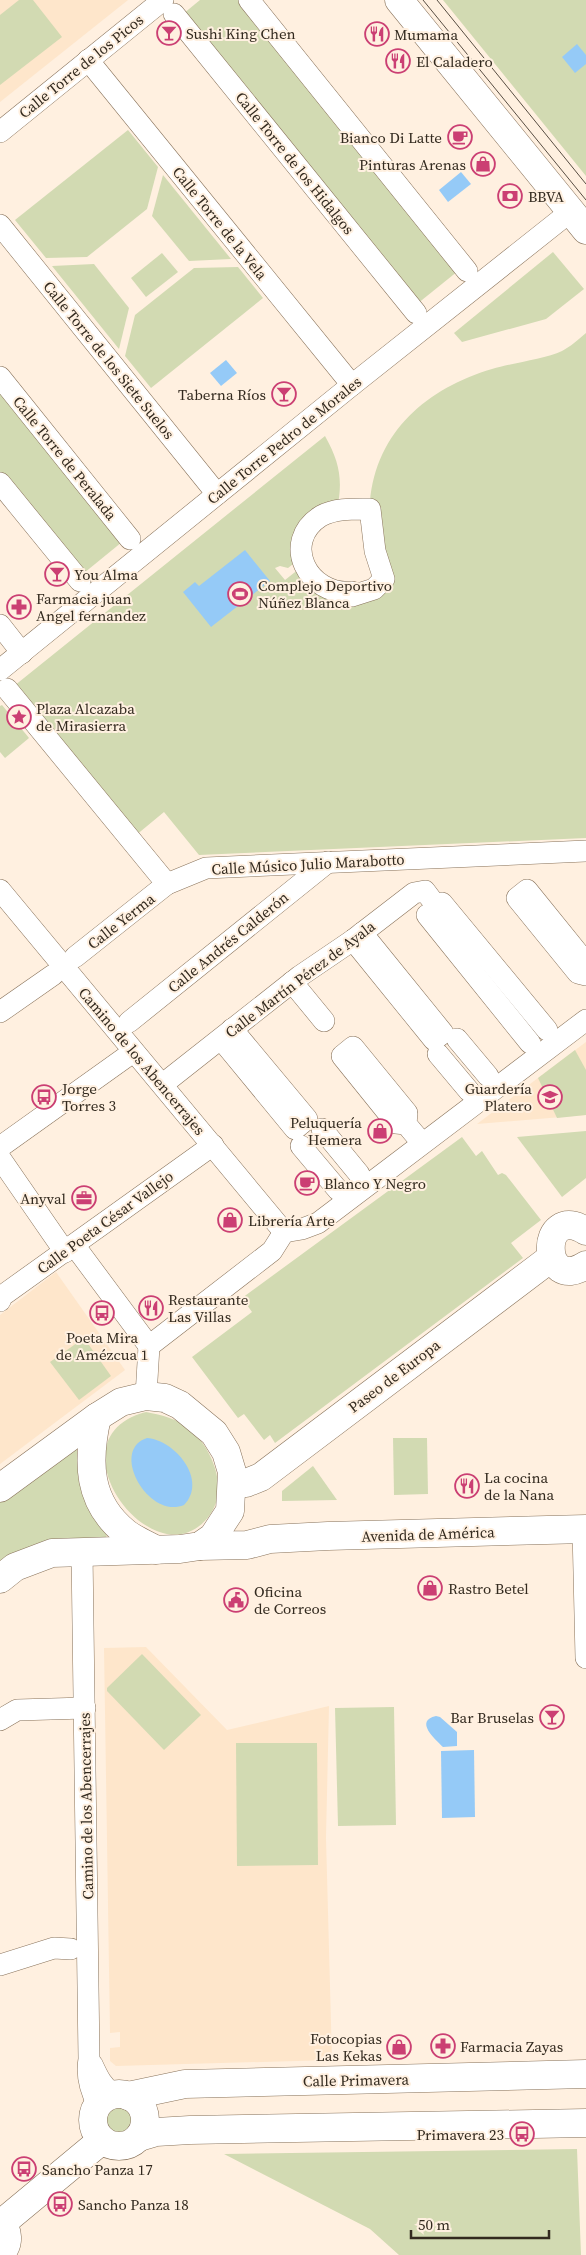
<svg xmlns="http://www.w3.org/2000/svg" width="586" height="2255" font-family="'Source Serif 4',serif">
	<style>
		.built { fill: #fee6cb }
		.green { fill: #d2dab2 }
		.water { fill: #95caf7 }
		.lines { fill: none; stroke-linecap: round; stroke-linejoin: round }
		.minor-casing { stroke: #89735b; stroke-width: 22 }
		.major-casing { stroke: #89735b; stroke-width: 29 }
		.minor { stroke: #fff; stroke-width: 21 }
		.major { stroke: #fff; stroke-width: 28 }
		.tram { stroke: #594e43; stroke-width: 1 }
		.labels { text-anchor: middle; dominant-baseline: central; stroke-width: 4; stroke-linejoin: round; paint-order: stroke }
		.poi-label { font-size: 15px; fill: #332a1f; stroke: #fff0e0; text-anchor: start }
		.street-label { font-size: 15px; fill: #332a1f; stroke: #fff0e0 }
	</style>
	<rect width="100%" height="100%" fill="#fff0e0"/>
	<g class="built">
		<polygon points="0,0 128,0 0,102"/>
		<polygon points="586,1042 586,1115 477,1124 538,1078"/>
		<polygon points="56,1272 125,1370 0,1464 0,1315"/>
		<polygon points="146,1647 227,1730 329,1706 326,1838 332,2060 116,2066 110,2061 110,2048 120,2047 120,2032 110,2033 104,1648"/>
	</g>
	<g class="green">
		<polygon points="19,0 33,0 62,37 0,85 0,15"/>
		<polygon points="200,0 241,0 458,271 417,304 183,14"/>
		<polygon points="443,0 586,0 586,176"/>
		<polygon points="128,130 158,167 147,209 87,257 46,258 15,220"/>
		<polygon points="163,175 231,259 189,261 152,216"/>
		<polygon points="553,252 584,289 546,319 462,342 454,333"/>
		<polygon points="162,253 178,272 146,297 131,278"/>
		<polygon points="94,264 129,308 119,349 52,266"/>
		<polygon points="238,267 263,298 151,388 125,356 135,315 194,268"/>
		<path d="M586,333V838L199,855L164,812L135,836L14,686L325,436C340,463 343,480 337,510L321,516L301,558L288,568L280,566L275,568L285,580L304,565L311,575L374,589C373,561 368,530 370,502C376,431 428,388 492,369C512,363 545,359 562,351C570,347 579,339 586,333Z"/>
		<polygon points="0,368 133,533 73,582 0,496"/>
		<polygon points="2,705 29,738 5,758 0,752 0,706"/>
		<polygon points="575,1050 586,1070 586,1115 557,1118 538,1078"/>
		<polygon points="586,1131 586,1178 562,1197 517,1137"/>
		<polygon points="462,1137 476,1156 482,1151 498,1175 502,1173 506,1175 541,1220 511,1243 523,1258 275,1443 270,1435 264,1440 244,1414 238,1418 192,1357 252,1312 242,1298"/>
		<polygon points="84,1338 111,1376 79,1400 50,1362"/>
		<path d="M146,1412C162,1415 178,1419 191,1430C213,1450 229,1490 209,1516C156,1586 45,1438 146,1412Z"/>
		<polygon points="393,1438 427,1438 428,1494 394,1495"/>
		<polygon points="71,1445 77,1449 79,1482 91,1512 107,1534 105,1541 0,1568 0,1499"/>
		<polygon points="313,1466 337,1500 282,1501 282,1491"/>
		<polygon points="142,1654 201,1715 164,1750 107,1691 107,1688"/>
		<polygon points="394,1707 396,1825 338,1826 335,1708"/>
		<polygon points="236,1743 317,1743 318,1865 237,1866"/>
		<circle cx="119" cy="2119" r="14"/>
		<polygon points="577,2149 581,2255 399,2255 370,2229 224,2154"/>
	</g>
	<g class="water">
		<polygon points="577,44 586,55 586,64 575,73 562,57"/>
		<polygon points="461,172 471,184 448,202 439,190"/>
		<polygon points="226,360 237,373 221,386 210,373"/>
		<polygon points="245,550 270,581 211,627 183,592 195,582 199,586"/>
		<path d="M147,1438C175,1440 208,1480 184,1505C148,1520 109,1450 147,1438Z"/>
		<path d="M436,1716L440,1717L457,1732V1746L443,1747C435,1739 414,1721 436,1716Z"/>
		<polygon points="474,1750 475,1817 442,1818 441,1751"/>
	</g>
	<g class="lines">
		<g class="minor-casing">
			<g id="minor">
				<polyline points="249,0 467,271"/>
				<polyline points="174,14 416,313"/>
				<polyline points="88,60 352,385"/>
				<polyline points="0,132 163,0"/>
				<polyline points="0,225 217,494"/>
				<polyline points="0,377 130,539"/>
				<polyline points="0,483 80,581"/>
				<path d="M370,509L375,551L384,579L374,589L352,596V592C308,596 280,542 321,516C336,508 354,509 370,509Z"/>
				<polyline points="0,625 22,653"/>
				<polyline points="0,670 352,385 570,212"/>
				<polyline points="7,689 167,884 206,868 586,851"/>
				<polyline points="0,890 284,1232"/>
				<polyline points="442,903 547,1030"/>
				<polyline points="427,915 530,1043"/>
				<polyline points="353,940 434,1040 443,1033 362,933"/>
				<polyline points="75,957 167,884"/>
				<polyline points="586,963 527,890 517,898 578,973 586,975"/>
				<polyline points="292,982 324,1021"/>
				<polyline points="0,1012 53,975"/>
				<polyline points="129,1022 328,862"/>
				<polyline points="221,1039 295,1129 307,1119 232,1029"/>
				<polyline points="457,1039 488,1076"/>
				<polyline points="438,1054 469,1091"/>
				<polyline points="163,1084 300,976 353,940 414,893 425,891 437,907"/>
				<polyline points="406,1124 396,1123 342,1056 353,1047 407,1113 406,1124 422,1143"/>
				<polyline points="322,1129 359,1174"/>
				<polyline points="301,1146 338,1190"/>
				<polyline points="0,1147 133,1052"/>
				<polyline points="0,1158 65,1252"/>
				<polyline points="284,1232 302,1229 318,1223 586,1020"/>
				<polyline points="74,1245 149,1346"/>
				<polyline points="0,1301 2,1296 213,1145"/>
				<polyline points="149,1346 272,1251 284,1232"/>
				<polyline points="146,1396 149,1346"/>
				<polyline points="583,1529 586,1658"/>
				<path d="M82,1552L89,2059C86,2076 90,2090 98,2105"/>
				<polyline points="0,1720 17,1710 85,1708"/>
				<polyline points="0,1965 54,1948 71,1949"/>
				<path d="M92,2064C98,2077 102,2086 114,2095"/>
			</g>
		</g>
		<g class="major-casing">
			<g id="major">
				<polyline points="399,0 586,230"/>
				<path d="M586,1231C538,1202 540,1295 586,1265"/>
				<path d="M97,1417C87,1461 87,1502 126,1533C135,1540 146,1544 156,1550"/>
				<polyline points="233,1485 246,1483 261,1477 551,1258"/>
				<polyline points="0,1488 97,1417 121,1402 146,1396 165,1398 180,1405 214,1433 226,1452 232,1472 230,1511 213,1537 200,1546 180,1549 52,1553 15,1567 0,1579"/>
				<polyline points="200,1546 247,1545 270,1539 328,1536 586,1529"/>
				<circle cx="119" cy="2120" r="26"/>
				<polyline points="128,2096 185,2084 586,2074"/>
				<polyline points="139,2137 156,2132 190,2130 586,2123"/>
				<path d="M0,2221C9,2231 10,2244 0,2254"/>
				<polyline points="2,2223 102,2140"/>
			</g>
		</g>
		<use href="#minor" class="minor"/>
		<use href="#major" class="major"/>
		<g class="tram">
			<polyline points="423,0 586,200"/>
			<polyline points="437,0 586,184"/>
		</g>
	</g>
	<defs>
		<g id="bar-ring" transform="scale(1.25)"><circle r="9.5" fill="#fff0e0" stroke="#cb3f73" stroke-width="1.5"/><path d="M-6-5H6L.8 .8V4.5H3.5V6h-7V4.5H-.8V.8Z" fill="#cb3f73"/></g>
		<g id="restaurant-ring" transform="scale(1.25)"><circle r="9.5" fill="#fff0e0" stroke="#cb3f73" stroke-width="1.5"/><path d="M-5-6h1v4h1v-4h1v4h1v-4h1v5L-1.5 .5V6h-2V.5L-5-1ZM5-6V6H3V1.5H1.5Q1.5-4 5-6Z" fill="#cb3f73"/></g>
		<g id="cafe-ring" transform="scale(1.25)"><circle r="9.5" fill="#fff0e0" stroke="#cb3f73" stroke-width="1.5"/><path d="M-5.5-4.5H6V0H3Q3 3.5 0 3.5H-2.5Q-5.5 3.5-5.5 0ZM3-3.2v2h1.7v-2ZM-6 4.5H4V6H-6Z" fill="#cb3f73"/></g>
		<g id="shop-ring" transform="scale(1.25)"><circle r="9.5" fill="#fff0e0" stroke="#cb3f73" stroke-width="1.5"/><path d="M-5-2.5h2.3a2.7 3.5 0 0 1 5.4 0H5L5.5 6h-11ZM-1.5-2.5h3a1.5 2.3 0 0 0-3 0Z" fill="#cb3f73"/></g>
		<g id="bank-ring" transform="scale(1.25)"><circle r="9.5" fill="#fff0e0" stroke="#cb3f73" stroke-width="1.5"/><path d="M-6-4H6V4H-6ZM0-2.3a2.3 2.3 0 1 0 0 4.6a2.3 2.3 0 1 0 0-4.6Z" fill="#cb3f73"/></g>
		<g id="stadium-ring" transform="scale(1.25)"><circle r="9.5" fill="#fff0e0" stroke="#cb3f73" stroke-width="1.5"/><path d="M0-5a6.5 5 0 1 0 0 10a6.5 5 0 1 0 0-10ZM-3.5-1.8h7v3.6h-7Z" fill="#cb3f73"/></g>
		<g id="pharmacy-ring" transform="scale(1.25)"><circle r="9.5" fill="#fff0e0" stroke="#cb3f73" stroke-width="1.5"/><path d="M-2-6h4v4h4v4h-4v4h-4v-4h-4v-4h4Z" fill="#cb3f73"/></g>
		<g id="sight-ring" transform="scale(1.25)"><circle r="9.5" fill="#fff0e0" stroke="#cb3f73" stroke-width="1.5"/><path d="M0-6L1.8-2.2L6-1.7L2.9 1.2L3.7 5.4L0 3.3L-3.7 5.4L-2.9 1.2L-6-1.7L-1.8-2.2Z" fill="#cb3f73"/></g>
		<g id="bus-ring" transform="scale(1.25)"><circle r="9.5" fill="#fff0e0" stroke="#cb3f73" stroke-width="1.5"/><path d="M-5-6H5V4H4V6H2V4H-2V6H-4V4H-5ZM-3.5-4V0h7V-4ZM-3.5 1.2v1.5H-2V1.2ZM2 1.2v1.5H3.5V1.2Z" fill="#cb3f73"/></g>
		<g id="school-ring" transform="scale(1.25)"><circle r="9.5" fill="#fff0e0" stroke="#cb3f73" stroke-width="1.5"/><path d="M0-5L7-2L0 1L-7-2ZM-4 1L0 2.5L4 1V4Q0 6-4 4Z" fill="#cb3f73"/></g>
		<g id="office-ring" transform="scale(1.25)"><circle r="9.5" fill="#fff0e0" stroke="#cb3f73" stroke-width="1.5"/><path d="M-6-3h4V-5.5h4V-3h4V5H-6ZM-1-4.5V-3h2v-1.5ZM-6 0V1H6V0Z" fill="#cb3f73"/></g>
		<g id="civic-ring" transform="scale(1.25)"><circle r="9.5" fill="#fff0e0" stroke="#cb3f73" stroke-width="1.5"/><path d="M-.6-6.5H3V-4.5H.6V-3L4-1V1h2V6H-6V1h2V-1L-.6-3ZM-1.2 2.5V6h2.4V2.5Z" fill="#cb3f73"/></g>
	</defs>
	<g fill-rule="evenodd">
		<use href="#bar-ring" x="169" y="33"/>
		<use href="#restaurant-ring" x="377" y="34"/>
		<use href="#restaurant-ring" x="398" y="61"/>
		<use href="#cafe-ring" x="460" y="137"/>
		<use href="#shop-ring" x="483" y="164"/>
		<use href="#bank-ring" x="510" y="196"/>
		<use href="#bar-ring" x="284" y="394"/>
		<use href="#bar-ring" x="57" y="574"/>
		<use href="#stadium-ring" x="240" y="594"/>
		<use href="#pharmacy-ring" x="19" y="607"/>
		<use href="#sight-ring" x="19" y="717"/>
		<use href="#bus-ring" x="44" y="1097"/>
		<use href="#school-ring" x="550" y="1097"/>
		<use href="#shop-ring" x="380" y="1131"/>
		<use href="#cafe-ring" x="307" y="1183"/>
		<use href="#office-ring" x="84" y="1198"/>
		<use href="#shop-ring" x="230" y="1220"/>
		<use href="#restaurant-ring" x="151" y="1308"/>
		<use href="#bus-ring" x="102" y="1313"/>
		<use href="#restaurant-ring" x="467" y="1486"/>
		<use href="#shop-ring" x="430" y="1588"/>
		<use href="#civic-ring" x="236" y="1600"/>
		<use href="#bar-ring" x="552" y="1717"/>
		<use href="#pharmacy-ring" x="443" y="2046"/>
		<use href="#shop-ring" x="399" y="2047"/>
		<use href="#bus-ring" x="522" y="2134"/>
		<use href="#bus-ring" x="24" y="2169"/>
		<use href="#bus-ring" x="60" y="2204"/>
	</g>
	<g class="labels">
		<g class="poi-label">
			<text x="186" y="33">Sushi King Chen</text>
			<text x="394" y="34">Mumama</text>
			<text x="416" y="61">El Caladero</text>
			<text x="442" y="137" text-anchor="end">Bianco Di Latte</text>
			<text x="466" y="164" text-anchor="end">Pinturas Arenas</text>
			<text x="528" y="196">BBVA</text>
			<text x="266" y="394" text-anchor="end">Taberna Ríos</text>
			<text x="74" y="574">You Alma</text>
			<text x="258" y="585">Complejo Deportivo<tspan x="258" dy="17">Núñez Blanca</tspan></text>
			<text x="36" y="598">Farmacia juan<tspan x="36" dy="17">Angel fernandez</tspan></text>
			<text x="36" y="708">Plaza Alcazaba<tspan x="36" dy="17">de Mirasierra</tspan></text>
			<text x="62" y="1088">Jorge<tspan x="62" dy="17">Torres 3</tspan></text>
			<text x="532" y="1088" text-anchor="end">Guardería<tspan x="532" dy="17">Platero</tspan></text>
			<text x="362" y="1122" text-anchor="end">Peluquería<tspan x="362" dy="17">Hemera</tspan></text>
			<text x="324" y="1183">Blanco Y Negro</text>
			<text x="66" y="1198" text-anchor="end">Anyval</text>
			<text x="248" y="1220">Librería Arte</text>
			<text x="168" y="1299">Restaurante<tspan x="168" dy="17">Las Villas</tspan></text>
			<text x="102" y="1337" text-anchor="middle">Poeta Mira<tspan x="102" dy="17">de Amézcua 1</tspan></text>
			<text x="484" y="1477">La cocina<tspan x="484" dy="17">de la Nana</tspan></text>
			<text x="448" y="1588">Rastro Betel</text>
			<text x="254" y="1591">Oficina<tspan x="254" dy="17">de Correos</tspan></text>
			<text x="534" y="1717" text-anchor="end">Bar Bruselas</text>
			<text x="382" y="2038" text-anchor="end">Fotocopias<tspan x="382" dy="17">Las Kekas</tspan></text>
			<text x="460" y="2046">Farmacia Zayas</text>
			<text x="504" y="2134" text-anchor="end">Primavera 23</text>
			<text x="42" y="2169">Sancho Panza 17</text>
			<text x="78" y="2204">Sancho Panza 18</text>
		</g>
		<g class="street-label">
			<text transform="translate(81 66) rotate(-39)">Calle Torre de los Picos</text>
			<text transform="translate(295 163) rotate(51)">Calle Torre de los Hidalgos</text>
			<text transform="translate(220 223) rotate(51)">Calle Torre de la Vela</text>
			<text transform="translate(109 360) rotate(51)">Calle Torre de los Siete Suelos</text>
			<text transform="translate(284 440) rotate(-39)">Calle Torre Pedro de Morales</text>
			<text transform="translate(65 458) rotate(51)">Calle Torre de Peralada</text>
			<text transform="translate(308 864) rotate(-3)">Calle Músico Julio Marabotto</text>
			<text transform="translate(121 921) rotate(-38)">Calle Yerma</text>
			<text transform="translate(228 942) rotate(-39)">Calle Andrés Calderón</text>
			<text transform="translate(300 979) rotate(-37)">Calle Martín Pérez de Ayala</text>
			<text transform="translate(142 1061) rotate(50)">Camino de los Abencerrajes</text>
			<text transform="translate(105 1222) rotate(-36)">Calle Poeta César Vallejo</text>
			<text transform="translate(394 1376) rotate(-37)">Paseo de Europa</text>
			<text transform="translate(428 1534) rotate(-2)">Avenida de América</text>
			<text transform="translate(86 1806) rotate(-91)">Camino de los Abencerrajes</text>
			<text transform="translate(356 2080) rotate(-1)">Calle Primavera</text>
		</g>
	</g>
	<path d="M411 2230v8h138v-8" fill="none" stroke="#332a1f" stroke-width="2.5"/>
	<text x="418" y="2230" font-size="15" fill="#332a1f" stroke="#fff0e0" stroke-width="4" paint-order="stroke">50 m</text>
</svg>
